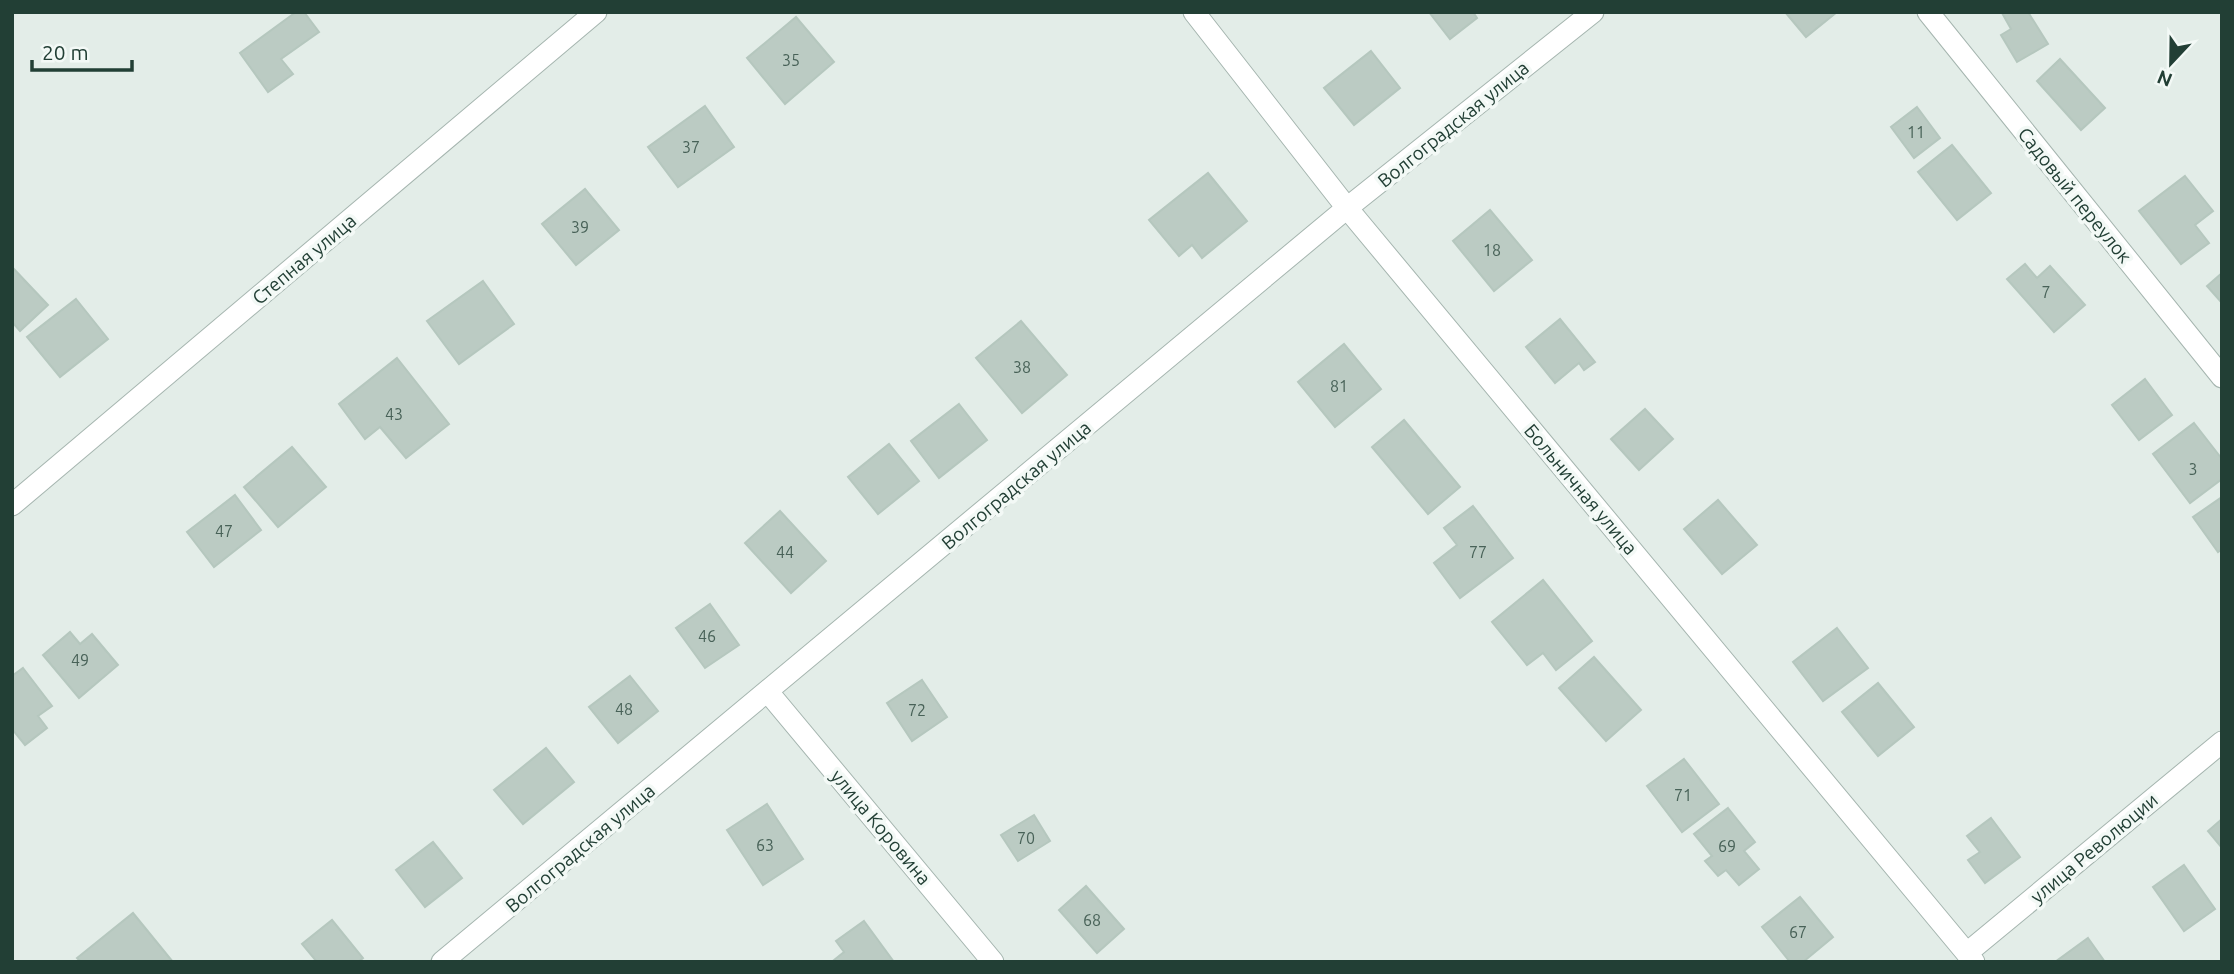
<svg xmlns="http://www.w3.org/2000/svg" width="2234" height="974" font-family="Ubuntu,sans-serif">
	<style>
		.building { fill: #bbcbc3; stroke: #b5c7be; stroke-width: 2 }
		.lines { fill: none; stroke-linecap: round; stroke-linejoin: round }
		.minor-casing { stroke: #a5b5af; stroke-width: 23 }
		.minor { stroke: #fff; stroke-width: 21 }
		.labels { text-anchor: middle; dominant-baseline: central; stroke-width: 7; stroke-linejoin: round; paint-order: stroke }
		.number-label { font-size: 16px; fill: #486258 }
		.street-label { font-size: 19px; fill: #223f35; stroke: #f3f9f6 }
	</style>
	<rect width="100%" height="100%" fill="#e3ede8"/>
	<g class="building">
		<polygon points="296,12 304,12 319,32 281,59 293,74 268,92 240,53"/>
		<polygon points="1429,12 1473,12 1477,18 1450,39"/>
		<polygon points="1785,12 1837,12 1806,37"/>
		<polygon points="2028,12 2048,44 2017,62 2001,35 2011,29 2002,13"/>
		<polygon points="796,17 834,62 785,104 747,58"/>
		<polygon points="1371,51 1400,88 1354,125 1324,88"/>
		<polygon points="2060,59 2105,108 2081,130 2037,81"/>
		<polygon points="705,106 734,147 678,187 648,147"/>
		<polygon points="1917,107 1940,138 1914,158 1891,127"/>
		<polygon points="1952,145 1991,193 1957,220 1918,172"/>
		<polygon points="1208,173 1247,221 1202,258 1192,245 1179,256 1149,220"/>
		<polygon points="2185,176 2213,211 2195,225 2209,243 2181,264 2139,211"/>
		<polygon points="585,189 619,230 576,265 542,224"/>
		<polygon points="1490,210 1532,260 1494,291 1453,241"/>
		<polygon points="2025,264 2037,278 2050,266 2085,305 2054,332 2007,279"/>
		<polygon points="13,268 48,305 20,331 12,322"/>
		<polygon points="2222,273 2222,303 2207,286"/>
		<polygon points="483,281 514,324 459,364 427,321"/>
		<polygon points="76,299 108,339 60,377 27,337"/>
		<polygon points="1560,319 1595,362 1584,370 1579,363 1555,383 1526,347"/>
		<polygon points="1021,321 1067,375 1022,413 976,358"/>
		<polygon points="1344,344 1381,389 1335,427 1298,382"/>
		<polygon points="397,358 449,424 406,458 380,427 365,439 339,404"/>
		<polygon points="2145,379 2172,415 2139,440 2112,405"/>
		<polygon points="959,404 987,440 939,478 911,441"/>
		<polygon points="1645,409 1673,439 1639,470 1611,439"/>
		<polygon points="1404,420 1460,487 1428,514 1372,447"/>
		<polygon points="2194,423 2222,459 2222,479 2190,503 2153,454"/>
		<polygon points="889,444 919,481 878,514 848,477"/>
		<polygon points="292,447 326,487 278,527 244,487"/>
		<polygon points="235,495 261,530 214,567 187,532"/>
		<polygon points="2222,497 2222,549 2218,552 2193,517"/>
		<polygon points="1718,500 1757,545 1722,574 1684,529"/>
		<polygon points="1473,506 1513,558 1460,598 1434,563 1457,545 1444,528"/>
		<polygon points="780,511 826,561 791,593 745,543"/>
		<polygon points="1543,580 1592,641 1556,670 1543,653 1527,665 1492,622"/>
		<polygon points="710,604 739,645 705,668 676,628"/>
		<polygon points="1837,628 1868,668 1823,701 1793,662"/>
		<polygon points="70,632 80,644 92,634 118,665 79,698 43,655"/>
		<polygon points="1594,657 1641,710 1606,741 1559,688"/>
		<polygon points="23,668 52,706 38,716 47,728 25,745 12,729 12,676"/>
		<polygon points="630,676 658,711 618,743 589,707"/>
		<polygon points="922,680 947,717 912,741 887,703"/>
		<polygon points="1878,683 1914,727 1878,756 1842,712"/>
		<polygon points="546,748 574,782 523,824 494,790"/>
		<polygon points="1684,759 1719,804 1682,832 1647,786"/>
		<polygon points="767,804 803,859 763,885 727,830"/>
		<polygon points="1728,808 1755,842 1744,851 1759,869 1739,885 1726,870 1718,876 1705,861 1712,856 1694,834"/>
		<polygon points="1034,815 1050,841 1018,861 1001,835"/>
		<polygon points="1991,818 2020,857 1985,883 1968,860 1980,852 1967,836"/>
		<polygon points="2222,819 2222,848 2208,831"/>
		<polygon points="433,842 462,878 425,907 396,870"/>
		<polygon points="2184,865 2215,909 2184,931 2153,887"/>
		<polygon points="1086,886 1124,929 1097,953 1059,910"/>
		<polygon points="1800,897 1833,937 1803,962 1790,962 1762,927"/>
		<polygon points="133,913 173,962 81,962 77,958"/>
		<polygon points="332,920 363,958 358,962 317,962 302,944"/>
		<polygon points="864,921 894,962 836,962 834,960 844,952 836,941"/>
		<polygon points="2088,938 2105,962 2055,962"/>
	</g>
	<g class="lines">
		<g class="minor-casing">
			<g id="minor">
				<polyline points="1194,12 1347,208 1974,962"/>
				<polyline points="1928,12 2222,377"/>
				<polyline points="12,505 596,12"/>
				<polyline points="768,692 993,962"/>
				<polyline points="1967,953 2222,742"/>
				<polyline points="442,962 1347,208 1593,12"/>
			</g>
		</g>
		<use href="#minor" class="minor"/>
	</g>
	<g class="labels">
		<g class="number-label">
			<text x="791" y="60">35</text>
			<text x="1916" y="132">11</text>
			<text x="691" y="147">37</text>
			<text x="580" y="227">39</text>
			<text x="1492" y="250">18</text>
			<text x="2046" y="292">7</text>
			<text x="1022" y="367">38</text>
			<text x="1339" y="386">81</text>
			<text x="394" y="414">43</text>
			<text x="2193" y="469">3</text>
			<text x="224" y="531">47</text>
			<text x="785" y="552">44</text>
			<text x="1478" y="552">77</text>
			<text x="707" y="636">46</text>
			<text x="80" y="660">49</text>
			<text x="624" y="709">48</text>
			<text x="917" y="710">72</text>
			<text x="1683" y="795">71</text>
			<text x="1026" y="838">70</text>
			<text x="765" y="845">63</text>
			<text x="1727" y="846">69</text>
			<text x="1092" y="920">68</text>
			<text x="1798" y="932">67</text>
		</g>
		<g class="street-label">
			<text transform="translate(1453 124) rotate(-39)">Волгоградская улица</text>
			<text transform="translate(2075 195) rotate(51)">Садовый переулок</text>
			<text transform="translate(304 259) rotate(-40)">Степная улица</text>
			<text transform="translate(1016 485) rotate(-40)">Волгоградская улица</text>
			<text transform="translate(1581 489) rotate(50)">Больничная улица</text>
			<text transform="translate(881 827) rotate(50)">улица Коровина</text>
			<text transform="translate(580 848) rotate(-40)">Волгоградская улица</text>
			<text transform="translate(2094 848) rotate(-40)">улица Революции</text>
		</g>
	</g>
	<rect width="2234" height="974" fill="none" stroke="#223f35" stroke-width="28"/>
	<g transform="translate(2171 63) rotate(202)" stroke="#f3f9f6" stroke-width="5" paint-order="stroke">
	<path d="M0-5L12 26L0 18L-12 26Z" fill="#223f35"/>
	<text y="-10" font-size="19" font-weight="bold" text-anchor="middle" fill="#223f35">N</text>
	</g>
	<path d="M32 60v10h100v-10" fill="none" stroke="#223f35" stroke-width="3.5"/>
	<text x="42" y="60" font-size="21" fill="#223f35" stroke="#f3f9f6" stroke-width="5" paint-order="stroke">20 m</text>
</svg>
